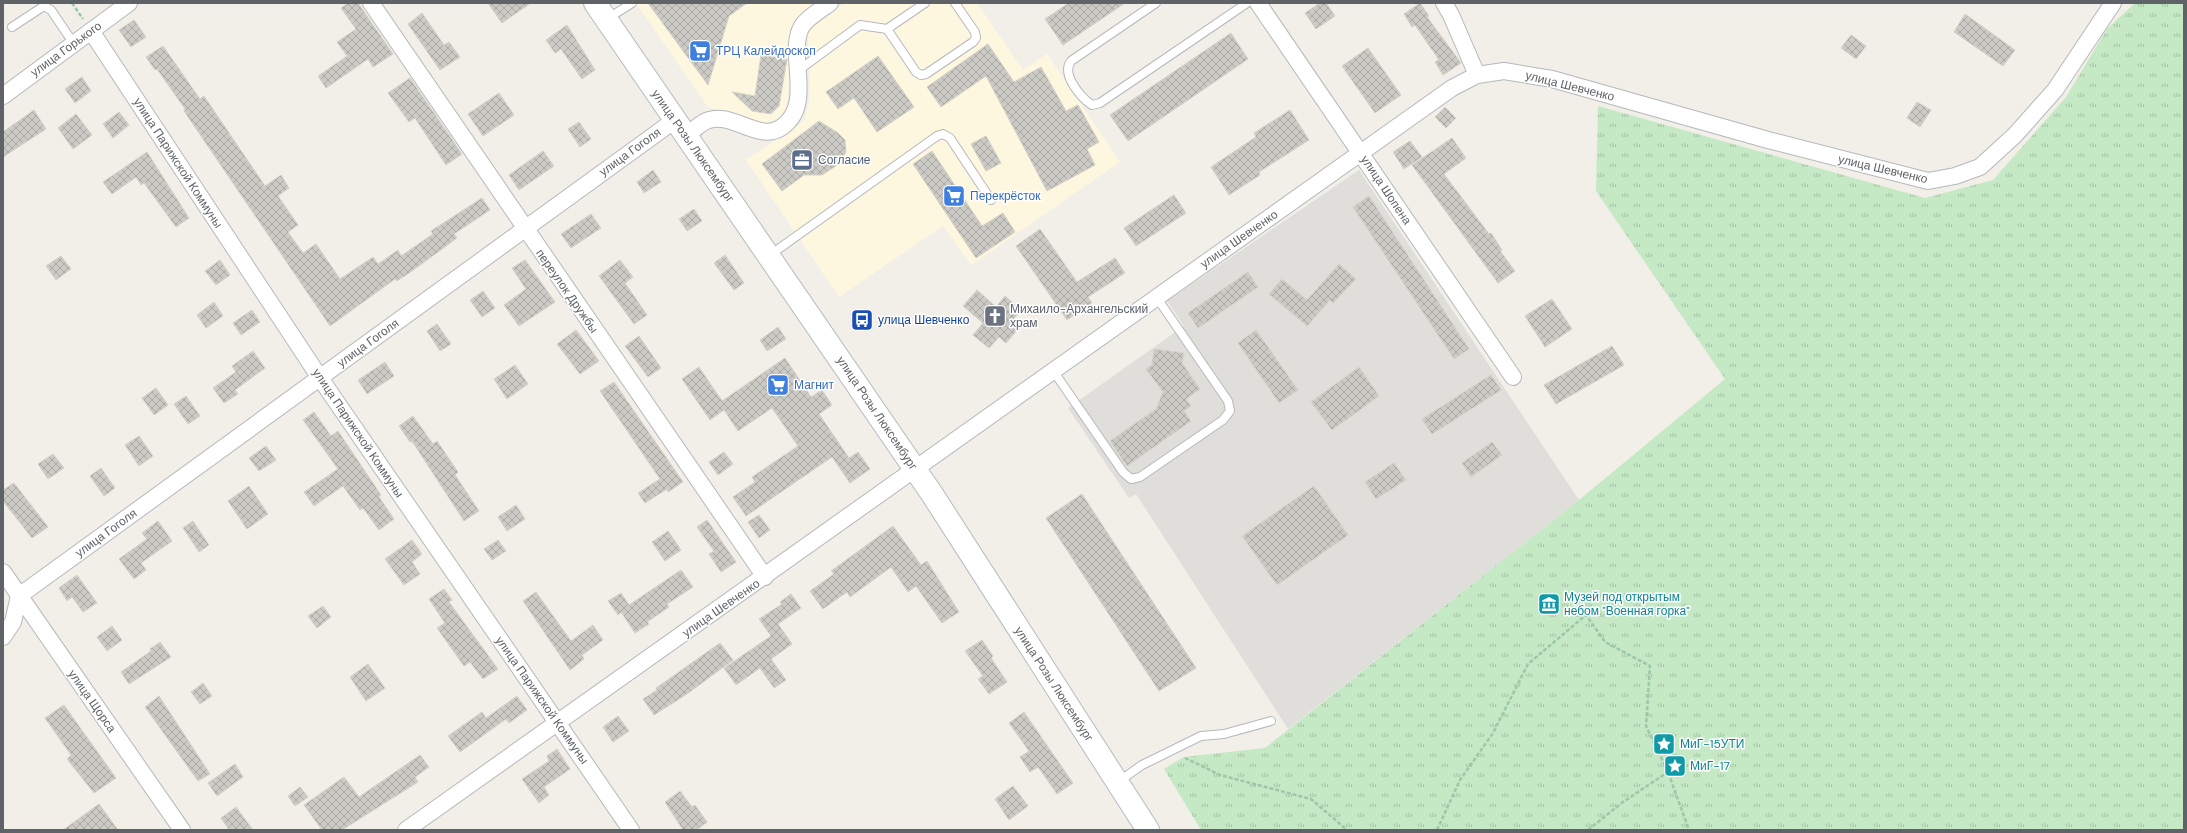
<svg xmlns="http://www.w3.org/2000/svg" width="2187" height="833" font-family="'DM Sans',sans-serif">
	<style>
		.commercial { fill: #fef7e0 }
		.industrial { fill: #e0deda }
		.grass { fill: url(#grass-tufts) }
		.building { fill: url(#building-cross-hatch); stroke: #d6d1c6 }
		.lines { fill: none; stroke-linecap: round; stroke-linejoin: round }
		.service-casing { stroke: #b5b8bc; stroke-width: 10 }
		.minor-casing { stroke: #b5b8bc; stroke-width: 18 }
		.secondary-casing { stroke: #b6babf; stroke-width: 24 }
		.path { stroke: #9cc7a9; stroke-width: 2.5; stroke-dasharray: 4 2; stroke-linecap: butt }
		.service { stroke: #fff; stroke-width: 8 }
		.minor { stroke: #fff; stroke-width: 16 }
		.secondary { stroke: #fff; stroke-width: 22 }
		.labels { text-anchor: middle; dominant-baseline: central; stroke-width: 3; stroke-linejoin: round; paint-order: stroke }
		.street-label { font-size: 12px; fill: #5f6368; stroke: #fff }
		.shop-label { font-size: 12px; fill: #366cbe; stroke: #fff; text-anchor: start }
		.service-label { font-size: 12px; fill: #4e5e75; stroke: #fff; text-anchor: start }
		.worship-label { font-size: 12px; fill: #5b616d; stroke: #fff; text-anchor: start }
		.transit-label { font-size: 12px; fill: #164399; stroke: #fff; text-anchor: start }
		.culture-label { font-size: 12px; fill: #0d838f; stroke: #fff; text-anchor: start }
	</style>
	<defs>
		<pattern id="grass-tufts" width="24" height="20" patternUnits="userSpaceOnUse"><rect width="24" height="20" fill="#c5e8c5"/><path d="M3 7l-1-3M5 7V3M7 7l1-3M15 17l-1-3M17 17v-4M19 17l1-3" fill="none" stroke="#a3c0a4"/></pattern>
		<pattern id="building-cross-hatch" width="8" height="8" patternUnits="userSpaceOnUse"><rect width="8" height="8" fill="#cccac5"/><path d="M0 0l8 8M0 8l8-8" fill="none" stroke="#a9a8a4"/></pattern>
	</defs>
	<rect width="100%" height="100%" fill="#f1efe8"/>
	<g class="commercial">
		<polygon points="636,3 816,3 799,16 794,27 791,71 786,110 779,118 768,123 752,121 708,107"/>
		<polygon points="845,3 977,3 1023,70 1047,54 1120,162 971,265 943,226 839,297 746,160 805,120 809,101 810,66 807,30"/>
	</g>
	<polygon class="industrial" points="1359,170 1579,500 1288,729 1136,494 1129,498 1068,408 1184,326 1167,301"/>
	<polygon class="grass" points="2135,3 2184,3 2184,830 1201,830 1164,769 1184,757 1265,748 1579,500 1725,379 1596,191 1598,106 1925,198 1993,180 2066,97 2107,29"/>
	<g class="building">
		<polygon points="348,3 358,3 393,54 373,67 368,59 326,88 318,76 347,56 337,42 356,29 341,8"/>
		<polygon points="488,3 531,3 502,23"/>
		<polygon points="648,3 747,3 729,16 708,85"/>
		<polygon points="1069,3 1125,3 1063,45 1045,19"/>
		<polygon points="1320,3 1326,3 1335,16 1316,29 1305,13"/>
		<polygon points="1420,3 1429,16 1427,17 1461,63 1443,75 1435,62 1439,60 1415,25 1412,27 1404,14"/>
		<polygon points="422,13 444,45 449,42 460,57 440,70 408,24"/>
		<polygon points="1965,14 2015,50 2003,66 1954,32"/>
		<polygon points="134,20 146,37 131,47 119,30"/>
		<polygon points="567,25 595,70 582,79 561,49 555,53 546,40"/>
		<polygon points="1231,33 1248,59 1128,141 1110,115"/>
		<polygon points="1851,35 1866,46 1856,59 1841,48"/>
		<polygon points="988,44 1014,82 1041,67 1066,111 1078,105 1099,142 1087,149 1095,165 1047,191 986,76 941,107 927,87"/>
		<polygon points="163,46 200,99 204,96 265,186 281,175 289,188 278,196 298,225 288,232 303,253 316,244 340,279 373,257 378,264 398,250 401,256 433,234 431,231 482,198 490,210 454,234 457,238 412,271 397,281 395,279 330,326 184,111 185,109 157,69 155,70 146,57"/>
		<polygon points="1368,48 1401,95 1375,113 1342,66"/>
		<polygon points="761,55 787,59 779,106 771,114 752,111 732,92 755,96"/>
		<polygon points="878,56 914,107 877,132 854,98 838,109 826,92"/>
		<polygon points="82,77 91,91 75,103 65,89"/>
		<polygon points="410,78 462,154 446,165 415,118 409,122 388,93"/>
		<polygon points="499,93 514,115 483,136 468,114"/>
		<polygon points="1917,102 1931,110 1920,127 1907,118"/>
		<polygon points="1445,107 1456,118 1446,128 1435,117"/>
		<polygon points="34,110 46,129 3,157 3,132"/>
		<polygon points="1290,110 1309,140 1259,172 1260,175 1229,195 1211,167 1256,137 1254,133"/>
		<polygon points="119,112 129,125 113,138 103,124"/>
		<polygon points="76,114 92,135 73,149 58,128"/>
		<polygon points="819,121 838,133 845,140 846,152 839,164 822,175 804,175 782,191 762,164"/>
		<polygon points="579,122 591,139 580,147 568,129"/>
		<polygon points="986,136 1001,163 986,171 971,144"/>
		<polygon points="1452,138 1466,158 1444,174 1489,234 1491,233 1502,250 1500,251 1515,271 1498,283 1412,165"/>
		<polygon points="1410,141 1422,157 1404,169 1393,152"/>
		<polygon points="543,151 554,166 519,190 509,175"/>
		<polygon points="932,151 982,226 1003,213 1015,232 976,258 913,164"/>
		<polygon points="147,152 189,218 176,227 144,183 141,185 136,177 112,194 103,182"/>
		<polygon points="653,170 661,182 644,193 637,182"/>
		<polygon points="1174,195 1186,213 1136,246 1124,228"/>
		<polygon points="1369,196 1469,349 1454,359 1353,207"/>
		<polygon points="694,209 702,221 687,231 679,219"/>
		<polygon points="591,214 601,228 571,248 561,234"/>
		<polygon points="1040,229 1077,282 1115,258 1125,273 1088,297 1092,303 1067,320 1016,246"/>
		<polygon points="725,255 744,283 734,290 714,263"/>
		<polygon points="61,256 71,269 56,280 46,266"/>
		<polygon points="220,260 230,275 216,285 205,271"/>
		<polygon points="525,260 555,302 519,326 504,305 526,289 512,268"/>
		<polygon points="620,260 633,277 625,283 647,315 634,324 599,276"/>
		<polygon points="1339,264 1356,279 1333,303 1330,300 1307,326 1269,294 1282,279 1307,300"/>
		<polygon points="1248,272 1258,287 1198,328 1188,313"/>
		<polygon points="977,290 996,307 1005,296 1021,310 1012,321 1020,327 1006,343 999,337 989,348 973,335 983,323 963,306"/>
		<polygon points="483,291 495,308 482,317 470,300"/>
		<polygon points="1552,299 1572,329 1545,347 1525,316"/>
		<polygon points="214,302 223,316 206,328 197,315"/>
		<polygon points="252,310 260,322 241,335 233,323"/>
		<polygon points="437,324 451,344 440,351 427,331"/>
		<polygon points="778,327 786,339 767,351 760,340"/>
		<polygon points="576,330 599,361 580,374 557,344"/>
		<polygon points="1256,330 1298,390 1279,403 1238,343"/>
		<polygon points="639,336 661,368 648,377 625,346"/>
		<polygon points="1612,346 1624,365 1556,404 1544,385"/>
		<polygon points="1154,349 1184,353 1182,363 1200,389 1186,399 1191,406 1184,411 1191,421 1127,466 1110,441 1156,409 1163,392 1146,369 1152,365"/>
		<polygon points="253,351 265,368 235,390 238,394 224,403 213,388 236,372 232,366"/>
		<polygon points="785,358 811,397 822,390 832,405 819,414 849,458 858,452 870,469 850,483 832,457 746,516 733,497 755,482 752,477 798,446 772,408 738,431 724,410 710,420 682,379 699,367 722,401"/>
		<polygon points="385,362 394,376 367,394 358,380"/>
		<polygon points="515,365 528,384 507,399 494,379"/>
		<polygon points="1359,367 1379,396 1332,430 1311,402"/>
		<polygon points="1491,375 1501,390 1432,434 1422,419"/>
		<polygon points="614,382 683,482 668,492 667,489 645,503 638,493 660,479 600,391"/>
		<polygon points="156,388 168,405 154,415 142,398"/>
		<polygon points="186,396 200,416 188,424 174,404"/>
		<polygon points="314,412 331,436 338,431 381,495 379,497 394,519 379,530 363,508 360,510 343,486 314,506 304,492 338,469 303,420"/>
		<polygon points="413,416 433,444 437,441 458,472 455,475 479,511 464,521 412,441 410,442 399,426"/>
		<polygon points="139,436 153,456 139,466 125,445"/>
		<polygon points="1492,442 1502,455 1471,477 1462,463"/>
		<polygon points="266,446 276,460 259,471 249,458"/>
		<polygon points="724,452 733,464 718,475 709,462"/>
		<polygon points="53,454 64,468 48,479 38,464"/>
		<polygon points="1394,463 1406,480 1376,499 1365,482"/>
		<polygon points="101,468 115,488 104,496 90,476"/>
		<polygon points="14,483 48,527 32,538 3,501 3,490"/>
		<polygon points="249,486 268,514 247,529 228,501"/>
		<polygon points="1314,486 1348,535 1277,585 1242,536"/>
		<polygon points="1082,494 1196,668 1159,691 1046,518"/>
		<polygon points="516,505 525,519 507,531 498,517"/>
		<polygon points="759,515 770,530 759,538 748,522"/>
		<polygon points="707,520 736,562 721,572 709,554 714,551 697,527"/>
		<polygon points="158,521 172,541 141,563 146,570 134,579 119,559 147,539 142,533"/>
		<polygon points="193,521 209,545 199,552 183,528"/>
		<polygon points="893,526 921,565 927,561 959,612 942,623 916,586 908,592 891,567 850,597 847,592 823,609 810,591 834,574 831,571"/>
		<polygon points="668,531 681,550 665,561 652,542"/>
		<polygon points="412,540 422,554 412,562 420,574 404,585 385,559"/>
		<polygon points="498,540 506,551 492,560 484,549"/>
		<polygon points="681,570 693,587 667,604 669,607 647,622 649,624 635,633 621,612 618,615 608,601 621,593 629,605"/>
		<polygon points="77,575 97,603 83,612 72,597 67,601 59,588"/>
		<polygon points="444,589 452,600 449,602 498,669 483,679 470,662 464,666 437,628 445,623 429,599"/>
		<polygon points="536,592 571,641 593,625 603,640 582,655 584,659 570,670 523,601"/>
		<polygon points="791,594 801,608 778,624 792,644 771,659 786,680 774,688 760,668 736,685 724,668 771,636 759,619 782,604 780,602"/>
		<polygon points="323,606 331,617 317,628 308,616"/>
		<polygon points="112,626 122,640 107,651 97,637"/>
		<polygon points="982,640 993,656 991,658 1007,682 989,694 978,679 983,676 965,651"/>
		<polygon points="160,642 171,657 129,684 121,672 151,651 150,649"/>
		<polygon points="720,643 733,660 687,694 654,715 643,699 657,690 656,688"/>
		<polygon points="368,664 385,688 366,701 350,677"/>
		<polygon points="203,683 212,696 200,704 191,692"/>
		<polygon points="159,696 210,774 198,781 145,707"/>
		<polygon points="517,696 527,710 509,723 506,719 460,752 448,736 482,712 486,718"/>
		<polygon points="64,705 116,778 94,793 67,759 71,755 45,718"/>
		<polygon points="1024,712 1073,783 1057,794 1038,767 1030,772 1020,757 1029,751 1009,723"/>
		<polygon points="618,716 629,731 613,742 603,727"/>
		<polygon points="557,749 570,769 544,787 549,795 539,803 522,779 549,761 547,756"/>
		<polygon points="420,755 429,767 415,777 418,782 342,830 322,830 304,805 344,777 359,797"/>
		<polygon points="235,764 243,777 217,796 208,783"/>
		<polygon points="1013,786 1028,806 1009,820 995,799"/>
		<polygon points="300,787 308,797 295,806 288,796"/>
		<polygon points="680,791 692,807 695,805 707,822 697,830 683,830 665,802"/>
		<polygon points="99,804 118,830 63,830"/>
		<polygon points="236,807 244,818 253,830 229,830 221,818"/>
	</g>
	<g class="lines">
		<g class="service-casing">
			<g id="service">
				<path d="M1156,3L1071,61C1061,74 1080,97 1092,105L1100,103L1247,3"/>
				<polyline points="607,19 632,3"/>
				<polyline points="12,27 44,6 51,10 74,44"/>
				<polyline points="887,29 925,3"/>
				<polyline points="799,70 860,25 887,29 916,72 921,75 926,74 973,42 976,38 975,32 955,3"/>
				<polyline points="770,255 937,136 943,134 950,138 991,200"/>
				<polyline points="1054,372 1123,472 1131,479 1140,477 1223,420 1230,411 1228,401 1157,298"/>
				<polyline points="1118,782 1142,765 1201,736 1224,734 1271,721"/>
			</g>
		</g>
		<g class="minor-casing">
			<g id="minor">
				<polyline points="371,3 765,577"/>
				<polyline points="1258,3 1513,377"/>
				<polyline points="1444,3 1451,15 1477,75"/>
				<polyline points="91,31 320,378 631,830"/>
				<polyline points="3,96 129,3"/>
				<path d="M686,136C693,131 701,122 709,120C733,112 760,143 782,127C815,104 786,53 802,26C809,16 821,10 830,3"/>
				<polyline points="3,572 182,830"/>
				<polyline points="3,637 13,622 19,596 675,120"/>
				<polyline points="406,830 1452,88 1477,75 1504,71 1552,79 1768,140 1928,181 1955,176 1980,167 2015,135 2055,90 2113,3"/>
			</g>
		</g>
		<g class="secondary-casing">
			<polyline id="secondary" points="595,3 932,494 1148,830"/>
		</g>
		<g class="path">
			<polyline points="72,3 83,19"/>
			<polyline points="1185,758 1220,775 1311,799 1347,830"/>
			<polyline points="1437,830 1460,780 1493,733 1528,664 1586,615 1605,642 1650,666 1646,726 1668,772 1689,830"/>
			<polyline points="1588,830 1623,802 1668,772"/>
		</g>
		<use href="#service" class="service"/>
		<use href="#minor" class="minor"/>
		<use href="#secondary" class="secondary"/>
	</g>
	<defs>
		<g id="supermarket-square" transform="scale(1.15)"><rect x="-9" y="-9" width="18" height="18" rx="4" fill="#3f7fe0" stroke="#fff"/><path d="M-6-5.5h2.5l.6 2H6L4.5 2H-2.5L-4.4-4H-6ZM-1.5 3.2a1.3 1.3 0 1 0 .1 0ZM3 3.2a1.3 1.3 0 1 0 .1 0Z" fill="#fff"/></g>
		<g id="office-square" transform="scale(1.15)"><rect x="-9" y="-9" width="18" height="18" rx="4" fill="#5c6f8a" stroke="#fff"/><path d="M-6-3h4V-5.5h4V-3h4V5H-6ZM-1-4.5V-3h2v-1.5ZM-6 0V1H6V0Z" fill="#fff"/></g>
		<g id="church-square" transform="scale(1.15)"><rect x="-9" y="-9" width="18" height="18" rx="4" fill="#6b7280" stroke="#fff"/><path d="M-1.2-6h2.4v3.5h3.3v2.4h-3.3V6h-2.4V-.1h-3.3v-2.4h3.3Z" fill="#fff"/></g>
		<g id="bus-square" transform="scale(1.15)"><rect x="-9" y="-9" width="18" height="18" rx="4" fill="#1a4fb4" stroke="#fff"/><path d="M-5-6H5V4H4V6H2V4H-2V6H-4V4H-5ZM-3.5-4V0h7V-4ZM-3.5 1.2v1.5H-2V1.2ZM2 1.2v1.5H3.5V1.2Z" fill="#fff"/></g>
		<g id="museum-square" transform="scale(1.15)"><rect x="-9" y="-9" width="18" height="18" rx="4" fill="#0f9aa8" stroke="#fff"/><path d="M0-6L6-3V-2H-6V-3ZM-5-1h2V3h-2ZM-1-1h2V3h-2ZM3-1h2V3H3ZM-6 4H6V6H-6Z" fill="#fff"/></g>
		<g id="sight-square" transform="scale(1.15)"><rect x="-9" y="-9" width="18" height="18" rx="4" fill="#0f9aa8" stroke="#fff"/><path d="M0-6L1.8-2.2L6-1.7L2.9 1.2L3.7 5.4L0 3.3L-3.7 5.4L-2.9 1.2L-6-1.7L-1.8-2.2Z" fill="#fff"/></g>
	</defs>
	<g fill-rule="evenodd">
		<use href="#supermarket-square" x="700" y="51"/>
		<use href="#office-square" x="802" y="160"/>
		<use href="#supermarket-square" x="954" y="196"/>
		<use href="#church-square" x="995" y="316"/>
		<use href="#bus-square" x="862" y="320"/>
		<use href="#supermarket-square" x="778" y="385"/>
		<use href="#museum-square" x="1549" y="604"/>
		<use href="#sight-square" x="1664" y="744"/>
		<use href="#sight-square" x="1675" y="766"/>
	</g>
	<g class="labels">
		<g class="street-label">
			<text transform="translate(66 49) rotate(-36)">улица Горького</text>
			<text transform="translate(1570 86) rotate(14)">улица Шевченко</text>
			<text transform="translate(693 146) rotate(55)">улица Розы Люксембург</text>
			<text transform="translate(630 152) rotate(-36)">улица Гоголя</text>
			<text transform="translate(178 163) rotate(57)">улица Парижской Коммуны</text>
			<text transform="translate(1883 169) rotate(13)">улица Шевченко</text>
			<text transform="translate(1386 190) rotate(56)">улица Шопена</text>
			<text transform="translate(1239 239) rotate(-35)">улица Шевченко</text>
			<text transform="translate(567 291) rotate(55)">переулок Дружбы</text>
			<text transform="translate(368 343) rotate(-36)">улица Гоголя</text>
			<text transform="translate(877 413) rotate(56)">улица Розы Люксембург</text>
			<text transform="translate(358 433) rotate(56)">улица Парижской Коммуны</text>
			<text transform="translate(106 533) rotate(-36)">улица Гоголя</text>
			<text transform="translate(721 608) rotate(-35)">улица Шевченко</text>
			<text transform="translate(1054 684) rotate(57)">улица Розы Люксембург</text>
			<text transform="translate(542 700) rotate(55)">улица Парижской Коммуны</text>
			<text transform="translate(92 701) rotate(55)">улица Щорса</text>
		</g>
		<g class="shop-label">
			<text x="716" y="51">ТРЦ Калейдоскоп</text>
			<text x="970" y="196">Перекрёсток</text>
			<text x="794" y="385">Магнит</text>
		</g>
		<g class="service-label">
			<text x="818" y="160">Согласие</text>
		</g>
		<g class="worship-label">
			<text x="1010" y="309">Михаило-Архангельский<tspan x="1010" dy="14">храм</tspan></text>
		</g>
		<g class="transit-label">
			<text x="878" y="320">улица Шевченко</text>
		</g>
		<g class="culture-label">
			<text x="1564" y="597">Музей под открытым<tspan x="1564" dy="14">небом "Военная горка"</tspan></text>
			<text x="1680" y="744">МиГ-15УТИ</text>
			<text x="1690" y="766">МиГ-17</text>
		</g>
	</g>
	<rect width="2187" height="833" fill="none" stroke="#5f6368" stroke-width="8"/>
</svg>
